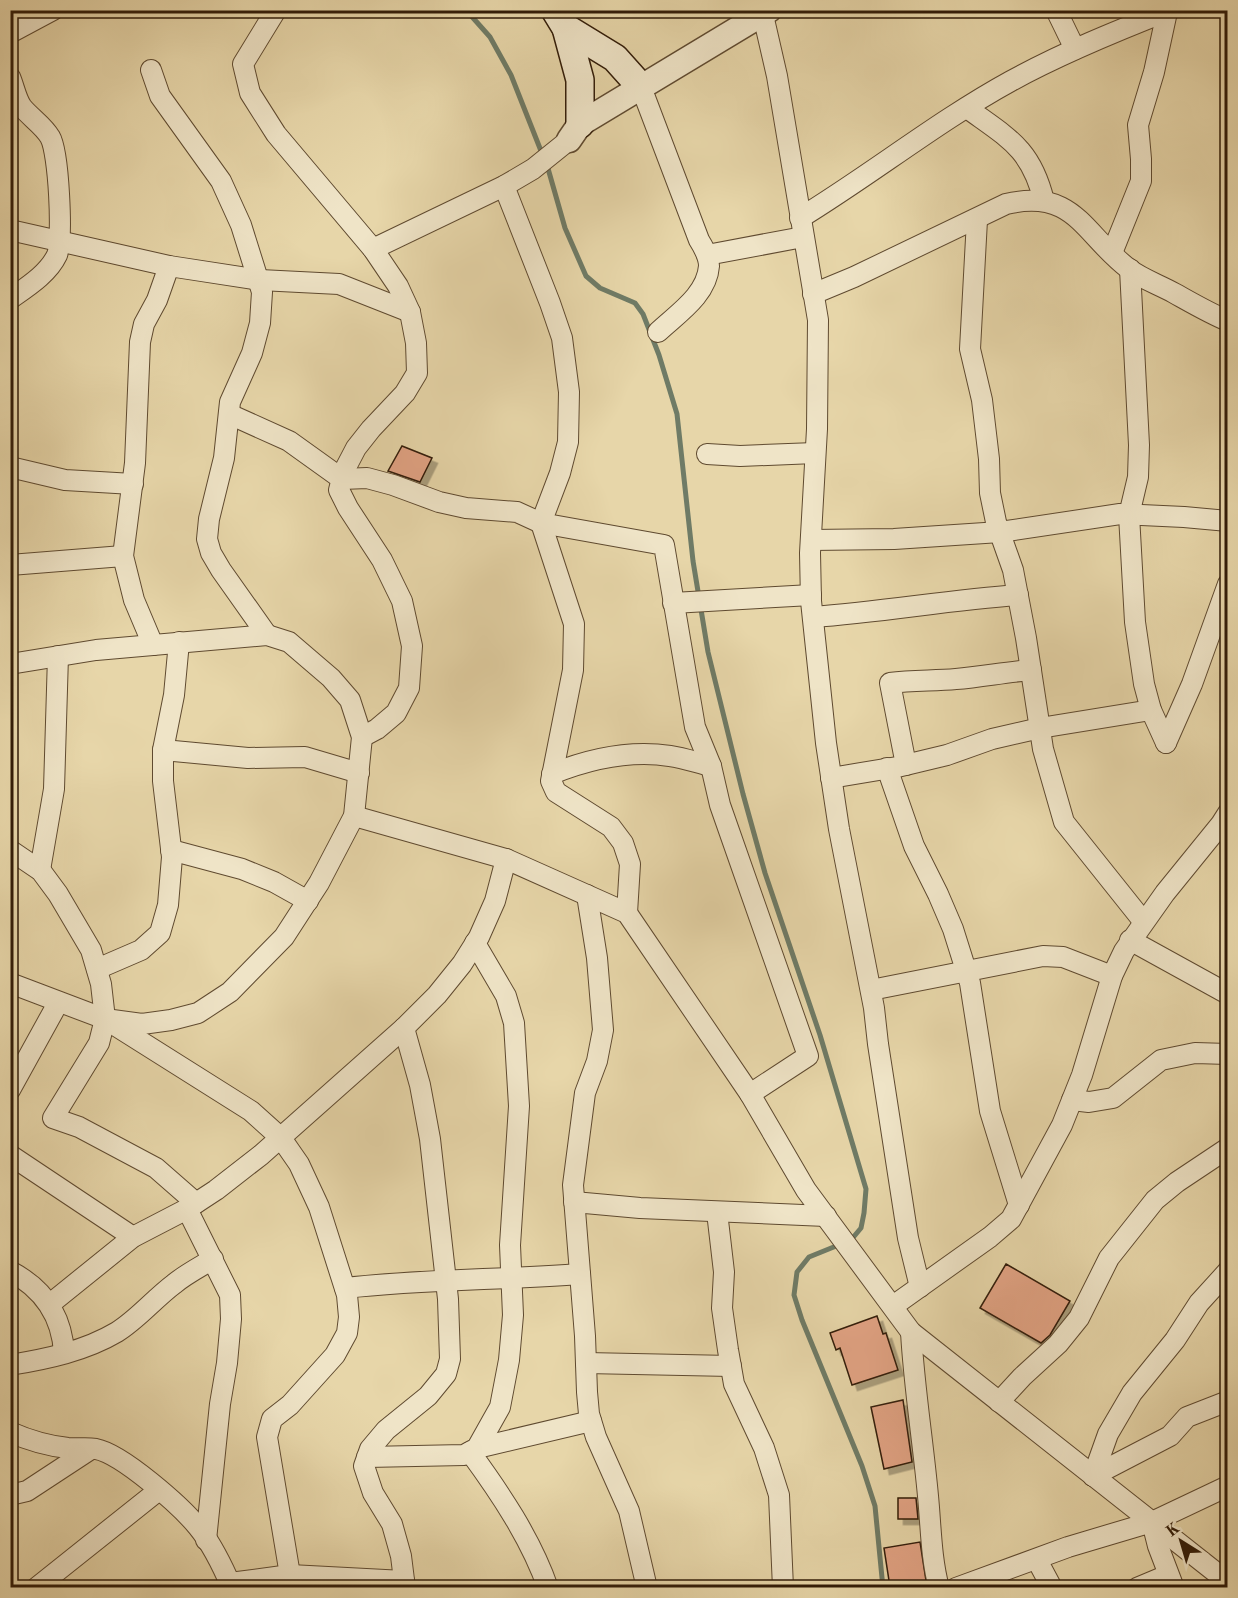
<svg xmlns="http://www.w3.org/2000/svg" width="1238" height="1598" font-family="'Old Standard TT',serif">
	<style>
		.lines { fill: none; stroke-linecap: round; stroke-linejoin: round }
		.stream { stroke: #6f7b66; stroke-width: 5 }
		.building { fill: #e2a384; stroke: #321c08; stroke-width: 1.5; filter: url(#shadow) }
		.minor-casing { stroke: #5f4a30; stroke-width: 22 }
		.tertiary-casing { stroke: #5f4a30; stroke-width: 27 }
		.secondary-casing { stroke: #321c08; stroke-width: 30 }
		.minor { stroke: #efe4c7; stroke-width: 20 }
		.tertiary { stroke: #efe4c7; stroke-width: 24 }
		.secondary { stroke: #efe4c7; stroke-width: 27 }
	</style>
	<defs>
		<filter id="shadow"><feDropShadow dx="5.5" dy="5.5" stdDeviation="0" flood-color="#0004"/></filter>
	</defs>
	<rect width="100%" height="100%" fill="#e7d6a9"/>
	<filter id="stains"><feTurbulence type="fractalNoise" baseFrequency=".00333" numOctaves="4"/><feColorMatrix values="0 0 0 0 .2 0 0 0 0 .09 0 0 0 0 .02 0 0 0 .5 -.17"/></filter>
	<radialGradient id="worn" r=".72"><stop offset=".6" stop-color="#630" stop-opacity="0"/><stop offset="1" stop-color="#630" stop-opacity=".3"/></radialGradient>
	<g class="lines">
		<g class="stream">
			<polyline points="466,10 490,37 511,75 543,156"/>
			<polyline points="547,165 565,228 586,276 600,288 635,303 643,314 659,355 677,414 693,561 708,652 743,794 765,873 820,1035 866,1189 864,1213 861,1228 851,1240 809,1257 797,1272 794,1295 802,1320 862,1466 875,1506 883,1588"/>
		</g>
	</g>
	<g class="building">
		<polygon points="402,446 432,458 420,482 388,471"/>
		<polygon points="1006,1264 1070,1301 1050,1335 1041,1343 980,1308"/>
		<polygon points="877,1316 883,1334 886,1333 898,1370 852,1385 840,1348 836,1350 830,1333"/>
		<polygon points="903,1400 912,1462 884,1469 871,1407"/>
		<polygon points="898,1498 916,1498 918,1519 898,1519"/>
		<polygon points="920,1542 927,1587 890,1587 884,1548"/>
	</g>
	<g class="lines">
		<g class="minor-casing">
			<g id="minor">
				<polyline points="276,10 243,64 250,93 276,134 373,249 398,286 410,312 416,343 417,373 405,393 371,429 356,448 344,471 339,490 348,508 382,560 402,601 412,646 409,688 396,713 377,729 362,737"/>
				<polyline points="760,10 763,15 777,76 818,320 817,429 810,553 811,601 826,743 839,829 874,1008 878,1044 908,1238 920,1287"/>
				<polyline points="1056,10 1075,49"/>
				<polyline points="10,33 53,10"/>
				<polyline points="151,70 160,96 221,181 241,225 262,292 260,323 252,353 230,402 224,458 209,519 207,539 211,553 221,570 267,635"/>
				<path d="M10,77C14,86 16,99 22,107C30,117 44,126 50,137C59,152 63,240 57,255C48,274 27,287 10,299"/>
				<path d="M641,87L699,240C704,248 709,257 709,266C707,295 677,314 658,332"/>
				<path d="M967,108C1008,138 1031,148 1044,201"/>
				<polyline points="504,186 550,303 562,338 569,392 568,442 560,473 541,523 574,624 573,670 551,781 556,792 611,827 623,843 630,864 627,913"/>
				<path d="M800,218C872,174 938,121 1011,81C1062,53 1116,31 1170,10"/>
				<polyline points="977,220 970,349 982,400 989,459 990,493 996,522 1013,570 1026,638 1043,749 1064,822 1143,921"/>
				<polyline points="10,230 169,266 260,280 339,284 410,312"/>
				<polyline points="373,249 504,186 533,169 569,140"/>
				<polyline points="1112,253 1141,181 1141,159 1138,125 1154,72 1167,12"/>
				<polyline points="707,255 803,237"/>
				<polyline points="1130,269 1139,445 1138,477 1129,515 1135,622 1144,684 1151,710 1166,743"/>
				<path d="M813,294L854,277L1006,204C1075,188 1083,234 1129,269C1142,279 1160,285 1174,293C1192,303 1209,313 1228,321"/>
				<polyline points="229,414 289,441 342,479 367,478 393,485 439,502 466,508 517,512 541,523 664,545 695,727 711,766 720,805 808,1056 750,1094"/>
				<polyline points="707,454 740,456 815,453"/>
				<polyline points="10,467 65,480 133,484"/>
				<polyline points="811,540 894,539 1000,532 1120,514 1184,517 1228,521"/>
				<polyline points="10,565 123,556"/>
				<polyline points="673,603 811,595"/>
				<path d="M813,617C882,612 949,600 1018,595"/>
				<polyline points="153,645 134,600 123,556 135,463 140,342 144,324 157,300 169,266"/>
				<polyline points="10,664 96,650 267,635 289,642 331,678 350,700 362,737 354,816 319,883 284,937 230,992 198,1013 171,1020 142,1024 105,1019 10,983"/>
				<polyline points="1166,743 1192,684 1228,584"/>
				<polyline points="163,750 248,758 305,757 359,773"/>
				<path d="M906,765L890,683C912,680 934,681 956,679C981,677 1006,672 1031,670"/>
				<polyline points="887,768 914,846 938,894 953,929 970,983 990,1111 1019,1205"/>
				<path d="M552,774C589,759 630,750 670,756C684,758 698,763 711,766"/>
				<polyline points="831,778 897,767 947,755 992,739 1040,728 1151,710"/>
				<polyline points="354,816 506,859 627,913 750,1094 806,1190 911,1332 1228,1582"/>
				<polyline points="10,850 41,871 58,894 91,950 101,984 105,1019 251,1111 281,1138 299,1164 319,1207 347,1295 349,1317 347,1333 335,1355 290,1405 272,1419 267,1437 290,1575"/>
				<polyline points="171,850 242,869 274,882 308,901"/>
				<polyline points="40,870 54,789 58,656"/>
				<polyline points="587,895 597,958 603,1030 597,1061 585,1093 573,1185 585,1336 587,1392 589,1414 596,1437 629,1511 647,1588"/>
				<polyline points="1130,940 1228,994"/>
				<polyline points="97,969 141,950 160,933 168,905 172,857 163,781 163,750 174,695 179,642"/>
				<polyline points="871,990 1043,956 1063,957 1112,976"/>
				<polyline points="105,1019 99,1043 53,1118 79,1127 156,1168 196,1203"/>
				<polyline points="404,1028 420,1085 430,1139 448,1299 450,1359 446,1374 428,1396 386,1430 370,1449 364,1466 373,1493 392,1524 401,1556 405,1588"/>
				<polyline points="10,1090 58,1003"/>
				<polyline points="1072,1100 1089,1102 1113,1098 1161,1060 1195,1053 1228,1054"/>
				<polyline points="10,1155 133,1237"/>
				<polyline points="574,1202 640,1208 826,1216"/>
				<polyline points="187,1209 230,1295 231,1319 227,1363 220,1404 206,1540"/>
				<polyline points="717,1212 724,1272 722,1308 728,1350 734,1384 764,1448 779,1495 783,1588"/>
				<path d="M10,1271C44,1289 62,1316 64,1353"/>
				<path d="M345,1288C423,1279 501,1280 580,1274"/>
				<polyline points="50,1304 133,1237 187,1209 216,1190 261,1155 404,1028 437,995 462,964 479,937 495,901 506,859"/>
				<polyline points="893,1306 990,1237 1011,1219 1062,1125 1082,1075 1112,976 1124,951 1165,893 1221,824 1228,813"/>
				<path d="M911,1332C914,1387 923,1441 928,1496C931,1527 931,1558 939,1588"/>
				<polyline points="586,1363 731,1366"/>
				<path d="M10,1365C47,1359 85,1351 117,1332C138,1319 154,1299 174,1284C186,1274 200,1267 213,1259"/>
				<polyline points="999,1402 1022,1377 1058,1344 1079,1318 1109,1258 1155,1200 1177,1182 1228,1148"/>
				<path d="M10,1432C28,1440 49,1446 68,1448C77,1448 87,1448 96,1449C122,1454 181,1506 198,1527C212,1544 223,1567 232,1588"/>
				<polyline points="477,1448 591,1421"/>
				<path d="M470,1452C500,1493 531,1539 548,1588"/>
				<polyline points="367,1457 464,1455 477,1448 500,1407 509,1360 513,1315 510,1245 519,1106 514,1023 506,996 475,943"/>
				<polyline points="1093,1476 1108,1434 1132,1393 1175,1340 1199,1303 1228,1271"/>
				<polyline points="1093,1476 1170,1436 1187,1417 1228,1401"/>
				<polyline points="10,1495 27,1491 91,1449"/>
				<polyline points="1152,1522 1158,1546 1174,1588"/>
				<polyline points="1037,1560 1052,1588"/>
				<polyline points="230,1583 290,1575 404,1581"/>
				<polyline points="36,1588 159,1490"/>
				<polyline points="956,1588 1068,1547 1152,1522 1228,1486"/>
				<polyline points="1137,1588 1168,1575"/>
			</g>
		</g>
		<g class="tertiary-casing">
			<polyline id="tertiary" points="569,140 580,124 769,10"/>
		</g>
		<g class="secondary-casing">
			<g id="secondary">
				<polyline points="555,10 566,28 580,80 580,124"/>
				<polyline points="566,28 615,58 641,87"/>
			</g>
		</g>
		<use href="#minor" class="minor"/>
		<use href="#tertiary" class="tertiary"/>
		<use href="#secondary" class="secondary"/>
	</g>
	<rect width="1238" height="1598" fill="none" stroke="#e7d6a9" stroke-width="36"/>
	<rect x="12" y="12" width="1214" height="1574" fill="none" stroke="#321c08" stroke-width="3"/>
	<rect x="18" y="18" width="1202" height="1562" fill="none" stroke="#321c08" stroke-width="1.5"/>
	<g transform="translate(1181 1541) rotate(323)" stroke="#efe4c7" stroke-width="4.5" paint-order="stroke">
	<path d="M0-4.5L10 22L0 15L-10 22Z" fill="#321c08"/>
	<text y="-9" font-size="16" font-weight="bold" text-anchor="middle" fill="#321c08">K</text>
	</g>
	<rect width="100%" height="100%" filter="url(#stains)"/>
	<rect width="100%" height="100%" fill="url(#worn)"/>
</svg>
